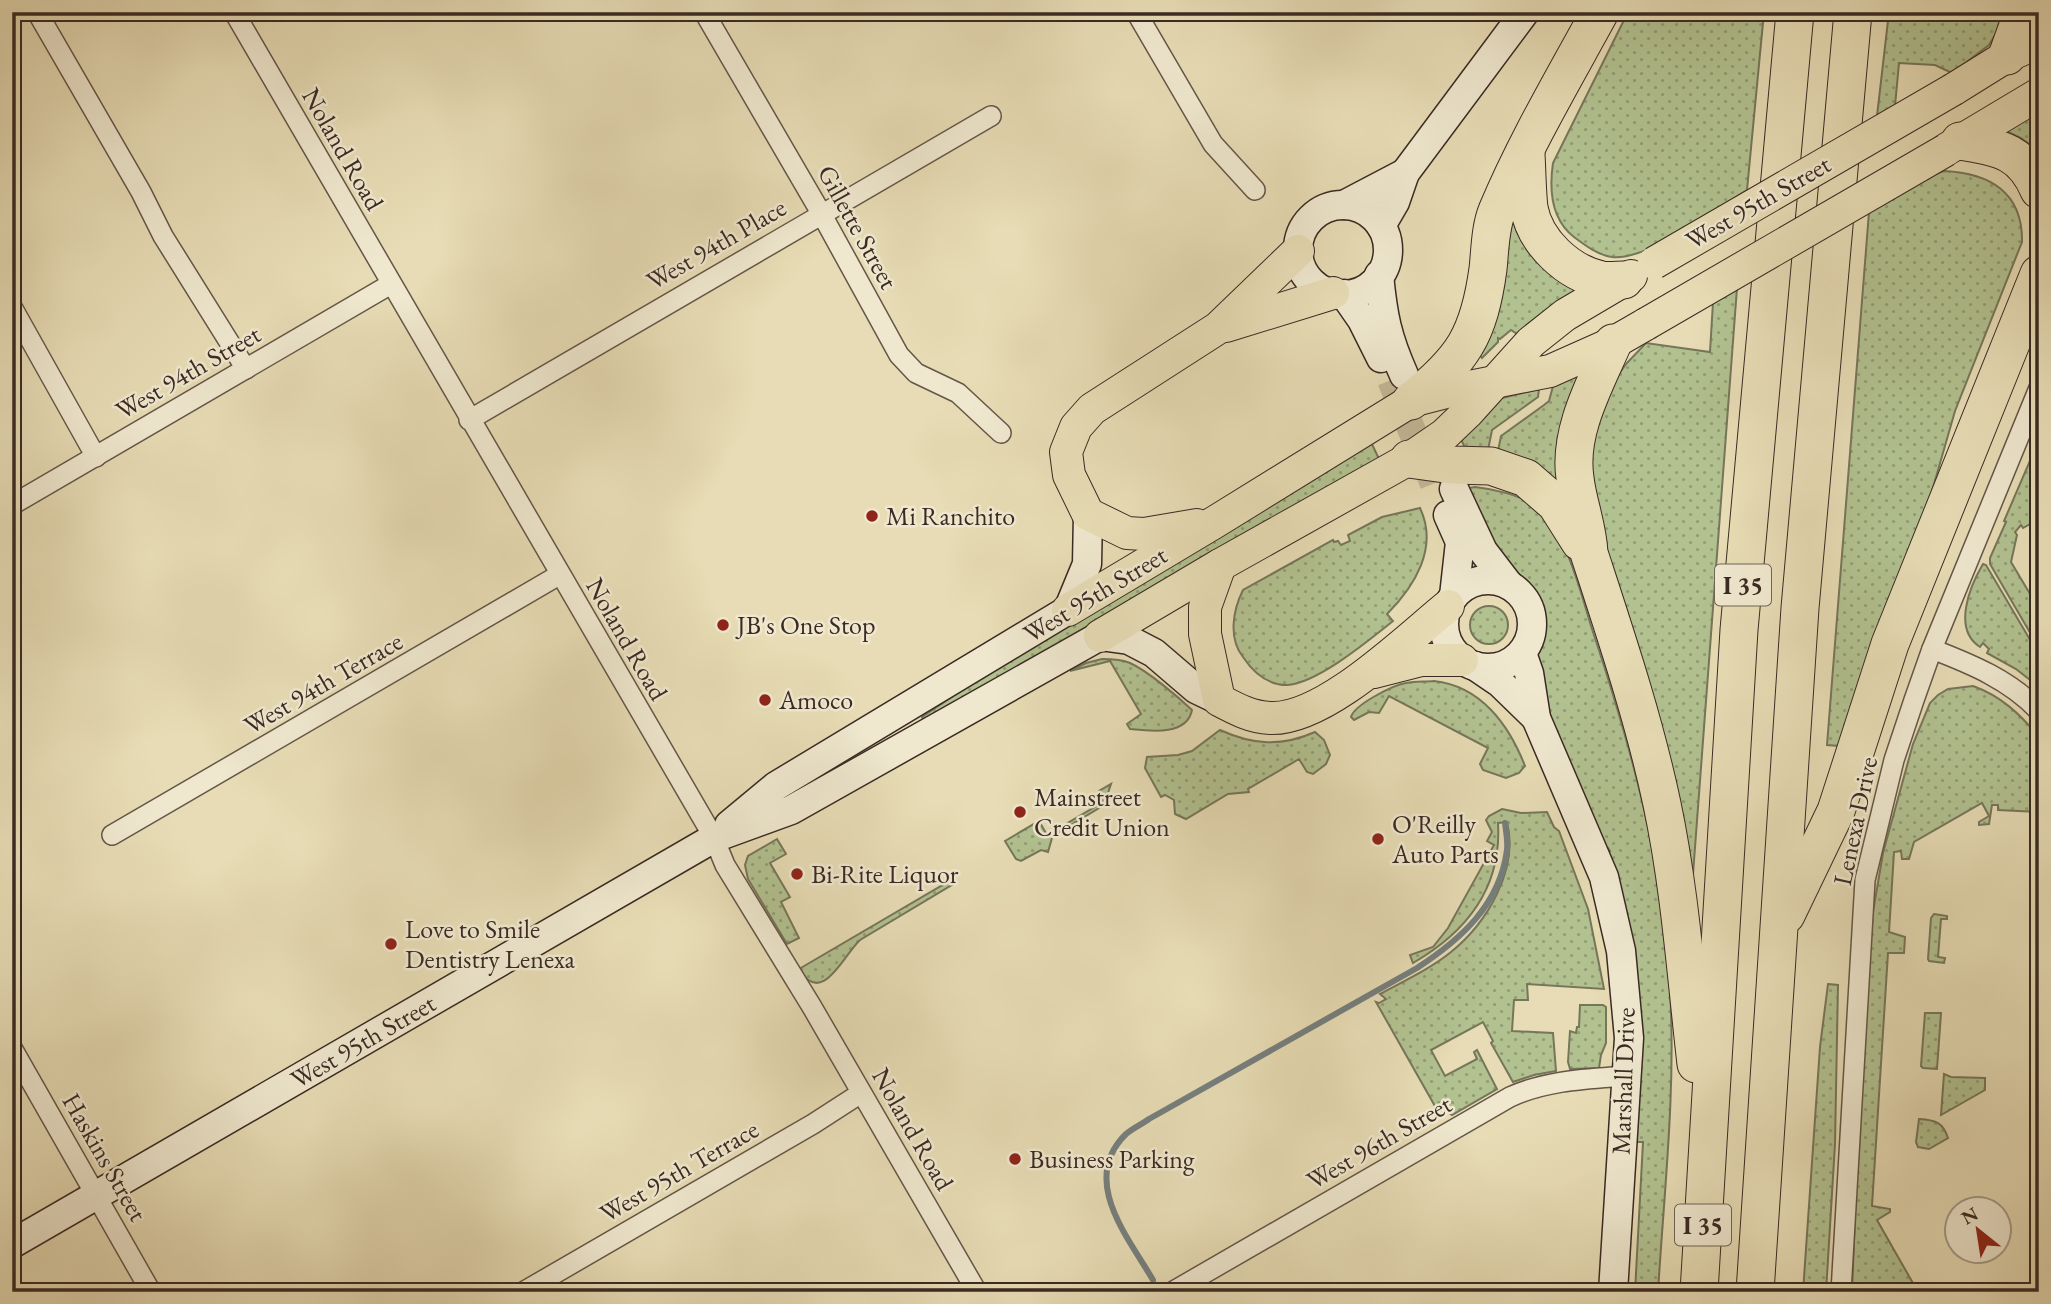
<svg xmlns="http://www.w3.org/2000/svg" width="2051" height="1304" font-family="'EB Garamond',serif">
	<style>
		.green { fill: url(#green-dots); stroke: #76765a; stroke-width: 2 }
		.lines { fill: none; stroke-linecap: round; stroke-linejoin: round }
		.stream { stroke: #757f7e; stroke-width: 6 }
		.secondary-tunnel { stroke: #c4b898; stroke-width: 28; stroke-dasharray: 28 14; stroke-linecap: butt }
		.street-casing { stroke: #655648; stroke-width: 22 }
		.secondary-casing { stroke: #3a2a23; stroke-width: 31 }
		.primary-casing { stroke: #3a2a23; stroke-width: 34 }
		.highway-casing { stroke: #3a2a23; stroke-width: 39 }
		.street { stroke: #efe8cf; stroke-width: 19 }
		.secondary { stroke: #efe8cf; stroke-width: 28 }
		.primary { stroke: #e7dcb5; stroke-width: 32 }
		.highway { stroke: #e7dcb5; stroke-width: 37 }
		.primary-bridge-casing { stroke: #3a2a23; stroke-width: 34; stroke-linecap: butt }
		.primary-bridge { stroke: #e7dcb5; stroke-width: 32 }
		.poi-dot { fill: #8f2418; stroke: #efe8cf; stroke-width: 2.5 }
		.labels { text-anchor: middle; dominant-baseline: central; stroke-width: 5; stroke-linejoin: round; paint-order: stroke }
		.shield { fill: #efe8cf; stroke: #706357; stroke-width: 2 }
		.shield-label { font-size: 24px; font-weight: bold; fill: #3a2a23 }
		.street-label { font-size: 26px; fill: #3a2a23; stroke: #efe8cf }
		.poi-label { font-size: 26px; fill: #3a2a23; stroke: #efe8cf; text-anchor: start }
	</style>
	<defs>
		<pattern id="green-dots" width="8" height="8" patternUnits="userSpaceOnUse" patternTransform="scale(1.75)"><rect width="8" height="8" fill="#b2c190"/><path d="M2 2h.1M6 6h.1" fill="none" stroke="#929d75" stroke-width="1.8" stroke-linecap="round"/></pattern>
	</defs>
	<rect width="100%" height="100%" fill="#e7dcb5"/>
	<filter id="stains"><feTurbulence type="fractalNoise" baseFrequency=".00286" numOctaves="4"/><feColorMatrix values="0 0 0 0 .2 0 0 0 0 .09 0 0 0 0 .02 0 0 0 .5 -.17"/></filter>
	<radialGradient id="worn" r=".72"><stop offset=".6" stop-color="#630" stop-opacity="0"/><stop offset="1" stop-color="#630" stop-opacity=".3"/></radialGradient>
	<g class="green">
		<path d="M1628,12H1764L1747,190C1715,210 1648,261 1612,257C1598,255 1586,246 1574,237C1551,219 1549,190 1553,163Z"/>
		<polygon points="1889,12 2009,12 1989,45 1952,73 1935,65 1899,63 1895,106 1877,116"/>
		<polygon points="2038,115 2039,116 2039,151 2021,138 2006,131 2027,118"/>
		<path d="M1944,171C1989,173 2023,192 2022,242L1955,411L1924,519L1839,746L1827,745L1869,212L1932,175Z"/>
		<path d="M1506,221H1516C1531,254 1541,273 1575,290L1578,294L1517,334L1511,330L1500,339L1498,338V342L1482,358L1479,354Z"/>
		<polygon points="1737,288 1693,874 1686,873 1586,493 1598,407 1608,388 1627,363 1646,343 1710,352 1713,302"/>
		<polygon points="1579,375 1568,487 1497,456 1501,436 1544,405 1549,401 1553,386"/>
		<polygon points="1539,389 1538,397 1492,430 1487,455 1468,455 1461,439 1481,421 1502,398"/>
		<polygon points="1370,440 1381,463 1161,584 924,721 922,717 956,694"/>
		<polygon points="2039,440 2039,479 2036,494 2039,500 2039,519 2023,528 2021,525 2015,532 2017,535 2011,562 2039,609 2039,648 1990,564 1990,558 2006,522 2004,521"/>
		<path d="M1475,487C1494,489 1521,495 1534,506C1568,534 1579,588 1592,629C1631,746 1664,865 1670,990C1676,1090 1664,1192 1658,1292H1635L1643,1142H1634L1605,853L1610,851L1608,848L1604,850L1553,737L1537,660L1544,622L1538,600L1526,584L1510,571L1462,489Z"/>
		<path d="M1420,508C1439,548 1414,587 1387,614L1393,621C1369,640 1318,683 1287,685C1268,685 1253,672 1243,657C1228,638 1233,610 1243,590L1333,540L1334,542L1338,541L1341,545L1350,541L1348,535L1382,517Z"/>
		<path d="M1983,564L1986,565L2039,655L2035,660L2039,665V687L2016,669L1987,653L1989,649L1983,643L1980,647C1952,629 1970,586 1983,564Z"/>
		<circle cx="1489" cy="625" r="19"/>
		<path d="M1102,659C1111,659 1121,659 1130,663C1148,671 1178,697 1192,710C1187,736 1150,731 1130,729L1127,724L1141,714L1110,661L1070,671L1086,663Z"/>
		<path d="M1434,681C1481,686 1509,725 1525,766L1519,773L1506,778L1483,770L1480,764L1488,748L1389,696L1379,713L1369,712L1354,720L1351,717C1354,705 1393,685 1406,683C1416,681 1425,682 1434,681Z"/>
		<path d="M1973,686C2001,696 2020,714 2039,737V771L2034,777C2035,787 2030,797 2033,804L2039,806V812L1998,810V805H1992L1989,824L1979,825V822L1989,816L1982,803L1914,842L1909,859H1902L1901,851L1894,852L1889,932L1905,937L1904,953H1888L1872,1206L1890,1209V1212L1877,1220L1918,1292H1852L1865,959L1883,853L1913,744L1930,703L1938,695L1948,689Z"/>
		<path d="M1220,730C1253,745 1281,747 1315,732L1324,740L1330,755L1326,764L1313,774L1307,772L1299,759L1248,789L1249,792L1228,794L1186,819L1175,814L1174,800L1165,795L1161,797L1145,768L1147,757L1178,755L1192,751Z"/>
		<polygon points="1111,784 1104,805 1056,834 1052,838 1048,852 1041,850 1021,861 1016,859 1005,841 1039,821 1047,835 1103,802 1099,791"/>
		<path d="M1502,809L1521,813L1547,812L1554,827L1559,831L1588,909L1604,989L1527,984L1528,1000H1514L1512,1031L1553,1033L1556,1071L1534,1075L1513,1082L1491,1043L1493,1041L1483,1022L1431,1050L1445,1076L1477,1059L1474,1052L1477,1050L1497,1089L1452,1115L1446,1111L1440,1115L1376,1002L1379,1003L1386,999L1380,994C1404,981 1430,969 1451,952C1487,923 1519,869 1507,822L1498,823C1502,888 1467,932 1413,963L1410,955L1433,947L1448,928L1494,845L1487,841L1492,832L1486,820L1489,816Z"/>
		<polygon points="777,839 786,854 770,863 790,897 781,902 799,938 787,944 748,879 745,865 748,856"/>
		<path d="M953,879L955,883L860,940C842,957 822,1007 799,969Z"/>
		<polygon points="1934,914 1947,916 1947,919 1941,919 1938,957 1945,958 1944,963 1929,961 1928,959 1931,918"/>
		<polygon points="1828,984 1838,985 1835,1144 1826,1292 1803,1292 1820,1047"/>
		<polygon points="1580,1005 1603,1005 1606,1007 1606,1043 1601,1055 1599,1068 1570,1069 1568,1062 1570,1031 1576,1033 1577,1027 1579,1027"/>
		<polygon points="1925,1013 1941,1013 1937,1069 1923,1068 1921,1066"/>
		<polygon points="1944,1074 1951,1077 1985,1078 1985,1090 1941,1115"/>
		<path d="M1919,1119C1935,1120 1943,1122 1948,1138L1929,1149L1918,1147L1916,1142Z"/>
	</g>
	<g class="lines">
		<path class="stream" d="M1153,1280C1128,1237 1079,1180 1126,1134C1133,1128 1142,1124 1149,1119L1417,968C1460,940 1500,905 1507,850C1508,841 1506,832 1505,823"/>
		<polyline class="secondary-tunnel" points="1391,380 1439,496"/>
		<g class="street-casing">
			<g id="street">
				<polyline points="37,12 141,192 163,236 246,369"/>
				<polyline points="234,12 714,838 725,865 812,1007 977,1292"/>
				<polyline points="704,12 821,213 899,355 916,373 958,393 1001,433"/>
				<polyline points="1136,12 1213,144 1255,190"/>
				<polyline points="12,307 96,457"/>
				<polyline points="469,420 991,116"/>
				<polyline points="12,505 391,284"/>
				<path d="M1932,649C1971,664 2010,680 2039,711"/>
				<polyline points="112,835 559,575"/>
				<polyline points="12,1048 151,1292"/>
				<polyline points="523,1292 813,1124 861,1093"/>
				<path d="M1172,1292L1510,1097C1547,1080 1587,1079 1626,1076"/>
				<polyline points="1841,1292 1865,880 1894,760 1914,700 1932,649 2039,388"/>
			</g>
		</g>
		<g class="secondary-casing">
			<g id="secondary">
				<polyline points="1344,205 1405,173"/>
				<circle cx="1343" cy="250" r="45"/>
				<polyline points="1381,226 1395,202 1405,173 1525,12"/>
				<path d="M1379,275C1383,316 1387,337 1404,375"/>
				<polyline points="1344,294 1362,320 1381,358"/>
				<polyline points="1454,489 1483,551 1509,585"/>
				<polyline points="1448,515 1460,542 1454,596"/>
				<circle cx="1488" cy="624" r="44"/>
				<polyline points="1522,653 1529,673 1536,718 1604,877 1621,951 1629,1038 1613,1292"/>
				<polyline points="1475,666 1500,683 1536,718"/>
				<polyline points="729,825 776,786 1068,610 1087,564 1088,514"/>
				<polyline points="12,1244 714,838 791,810 1100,636 1129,640 1154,653 1196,689 1219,700"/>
			</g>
		</g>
		<g class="primary-casing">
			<g id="primary">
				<polyline points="1954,89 2007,56 2039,42"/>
				<polyline points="1947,149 2039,94"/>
				<polyline points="1226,326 1333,293"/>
				<polyline points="1197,525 1144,534 1127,533 1088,514 1069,475 1066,452 1076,427 1092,409 1218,328 1298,251"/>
				<path d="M1220,565L1205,607V634L1219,700C1236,709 1251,717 1270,718C1324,721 1407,639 1448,606"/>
				<polyline points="1068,610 1215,522 1411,401 1454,390 1550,371 1613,343 1646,324"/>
				<polyline points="1100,636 1220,565 1409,459 1444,435 1467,413 1531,342 1565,315 1631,276"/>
				<polyline points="1374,672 1421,660 1462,660"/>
			</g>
		</g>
		<g class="highway-casing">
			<g id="highway">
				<polyline points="2007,56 2023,12"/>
				<path d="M1960,141C1999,148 2022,150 2039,190"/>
				<path d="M1526,154C1527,171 1527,190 1529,208C1535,242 1568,273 1602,280C1609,281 1617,280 1624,280"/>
				<path d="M1613,343C1595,384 1568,432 1575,478C1578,504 1588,527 1589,553C1616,636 1644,719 1662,804C1680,889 1686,977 1696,1064"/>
				<path d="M1411,401C1463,360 1479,335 1488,269C1490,251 1490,228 1497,211C1526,142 1564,78 1600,12"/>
				<polyline points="1409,459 1452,465 1491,466 1526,478 1556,504 1580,542"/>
				<polyline points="1786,915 1836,811 1890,644 2039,274"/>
				<polyline points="1699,1292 1739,630 1795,12"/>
				<polyline points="1755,1292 1800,608 1853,12"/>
			</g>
		</g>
		<use href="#street" class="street"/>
		<use href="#secondary" class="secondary"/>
		<use href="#primary" class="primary"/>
		<use href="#highway" class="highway"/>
		<g class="primary-bridge-casing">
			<g id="primary-bridge">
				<polyline points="1654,263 1954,89"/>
				<polyline points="1646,324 1946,150"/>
			</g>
		</g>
		<use href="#primary-bridge" class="primary-bridge"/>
	</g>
	<g class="poi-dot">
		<circle cx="872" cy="516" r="7"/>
		<circle cx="723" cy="625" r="7"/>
		<circle cx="765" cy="700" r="7"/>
		<circle cx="1020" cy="812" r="7"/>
		<circle cx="1378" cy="839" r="7"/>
		<circle cx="797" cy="874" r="7"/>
		<circle cx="391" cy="944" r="7"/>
		<circle cx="1015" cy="1159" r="7"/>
	</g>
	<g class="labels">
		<g class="shield">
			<rect x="1715" y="564.5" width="56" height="41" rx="5"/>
			<rect x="1675" y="1204.5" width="56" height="41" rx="5"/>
		</g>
		<g class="shield-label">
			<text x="1743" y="585">I 35</text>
			<text x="1703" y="1225">I 35</text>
		</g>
		<g class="street-label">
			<text transform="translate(343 149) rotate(60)">Noland Road</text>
			<text transform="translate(1758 202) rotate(-30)">West 95th Street</text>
			<text transform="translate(858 227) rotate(61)">Gillette Street</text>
			<text transform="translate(716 244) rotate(-30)">West 94th Place</text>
			<text transform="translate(188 372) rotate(-30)">West 94th Street</text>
			<text transform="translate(1095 594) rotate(-31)">West 95th Street</text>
			<text transform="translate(627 639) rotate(60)">Noland Road</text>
			<text transform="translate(323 683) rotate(-30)">West 94th Terrace</text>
			<text transform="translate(1855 821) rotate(-78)">Lenexa Drive</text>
			<text transform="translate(363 1041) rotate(-30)">West 95th Street</text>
			<text transform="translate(1623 1081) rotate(-88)">Marshall Drive</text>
			<text transform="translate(913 1129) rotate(60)">Noland Road</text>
			<text transform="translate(1379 1142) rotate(-30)">West 96th Street</text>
			<text transform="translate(105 1157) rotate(60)">Haskins Street</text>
			<text transform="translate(679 1171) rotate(-30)">West 95th Terrace</text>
		</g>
		<g class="poi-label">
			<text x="886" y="516">Mi Ranchito</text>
			<text x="737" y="625">JB's One Stop</text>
			<text x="779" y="700">Amoco</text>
			<text x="1034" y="797">Mainstreet<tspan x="1034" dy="30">Credit Union</tspan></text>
			<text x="1392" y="824">O'Reilly<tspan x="1392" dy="30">Auto Parts</tspan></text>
			<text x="811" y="874">Bi-Rite Liquor</text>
			<text x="405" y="929">Love to Smile<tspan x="405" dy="30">Dentistry Lenexa</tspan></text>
			<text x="1029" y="1159">Business Parking</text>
		</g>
	</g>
	<rect width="2051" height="1304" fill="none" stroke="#e7dcb5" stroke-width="42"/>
	<rect x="14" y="14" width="2023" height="1276" fill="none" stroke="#3a2a23" stroke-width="3.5"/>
	<rect x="21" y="21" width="2009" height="1262" fill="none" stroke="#3a2a23" stroke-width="2"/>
	<g transform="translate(1978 1230) rotate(330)"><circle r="33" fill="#efe8cf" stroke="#a79c8a" stroke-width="2"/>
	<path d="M0-5L12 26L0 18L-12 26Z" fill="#8f2418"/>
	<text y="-10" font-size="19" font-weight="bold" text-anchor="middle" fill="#3a2a23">N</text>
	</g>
	<rect width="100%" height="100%" filter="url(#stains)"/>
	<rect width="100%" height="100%" fill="url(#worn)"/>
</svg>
